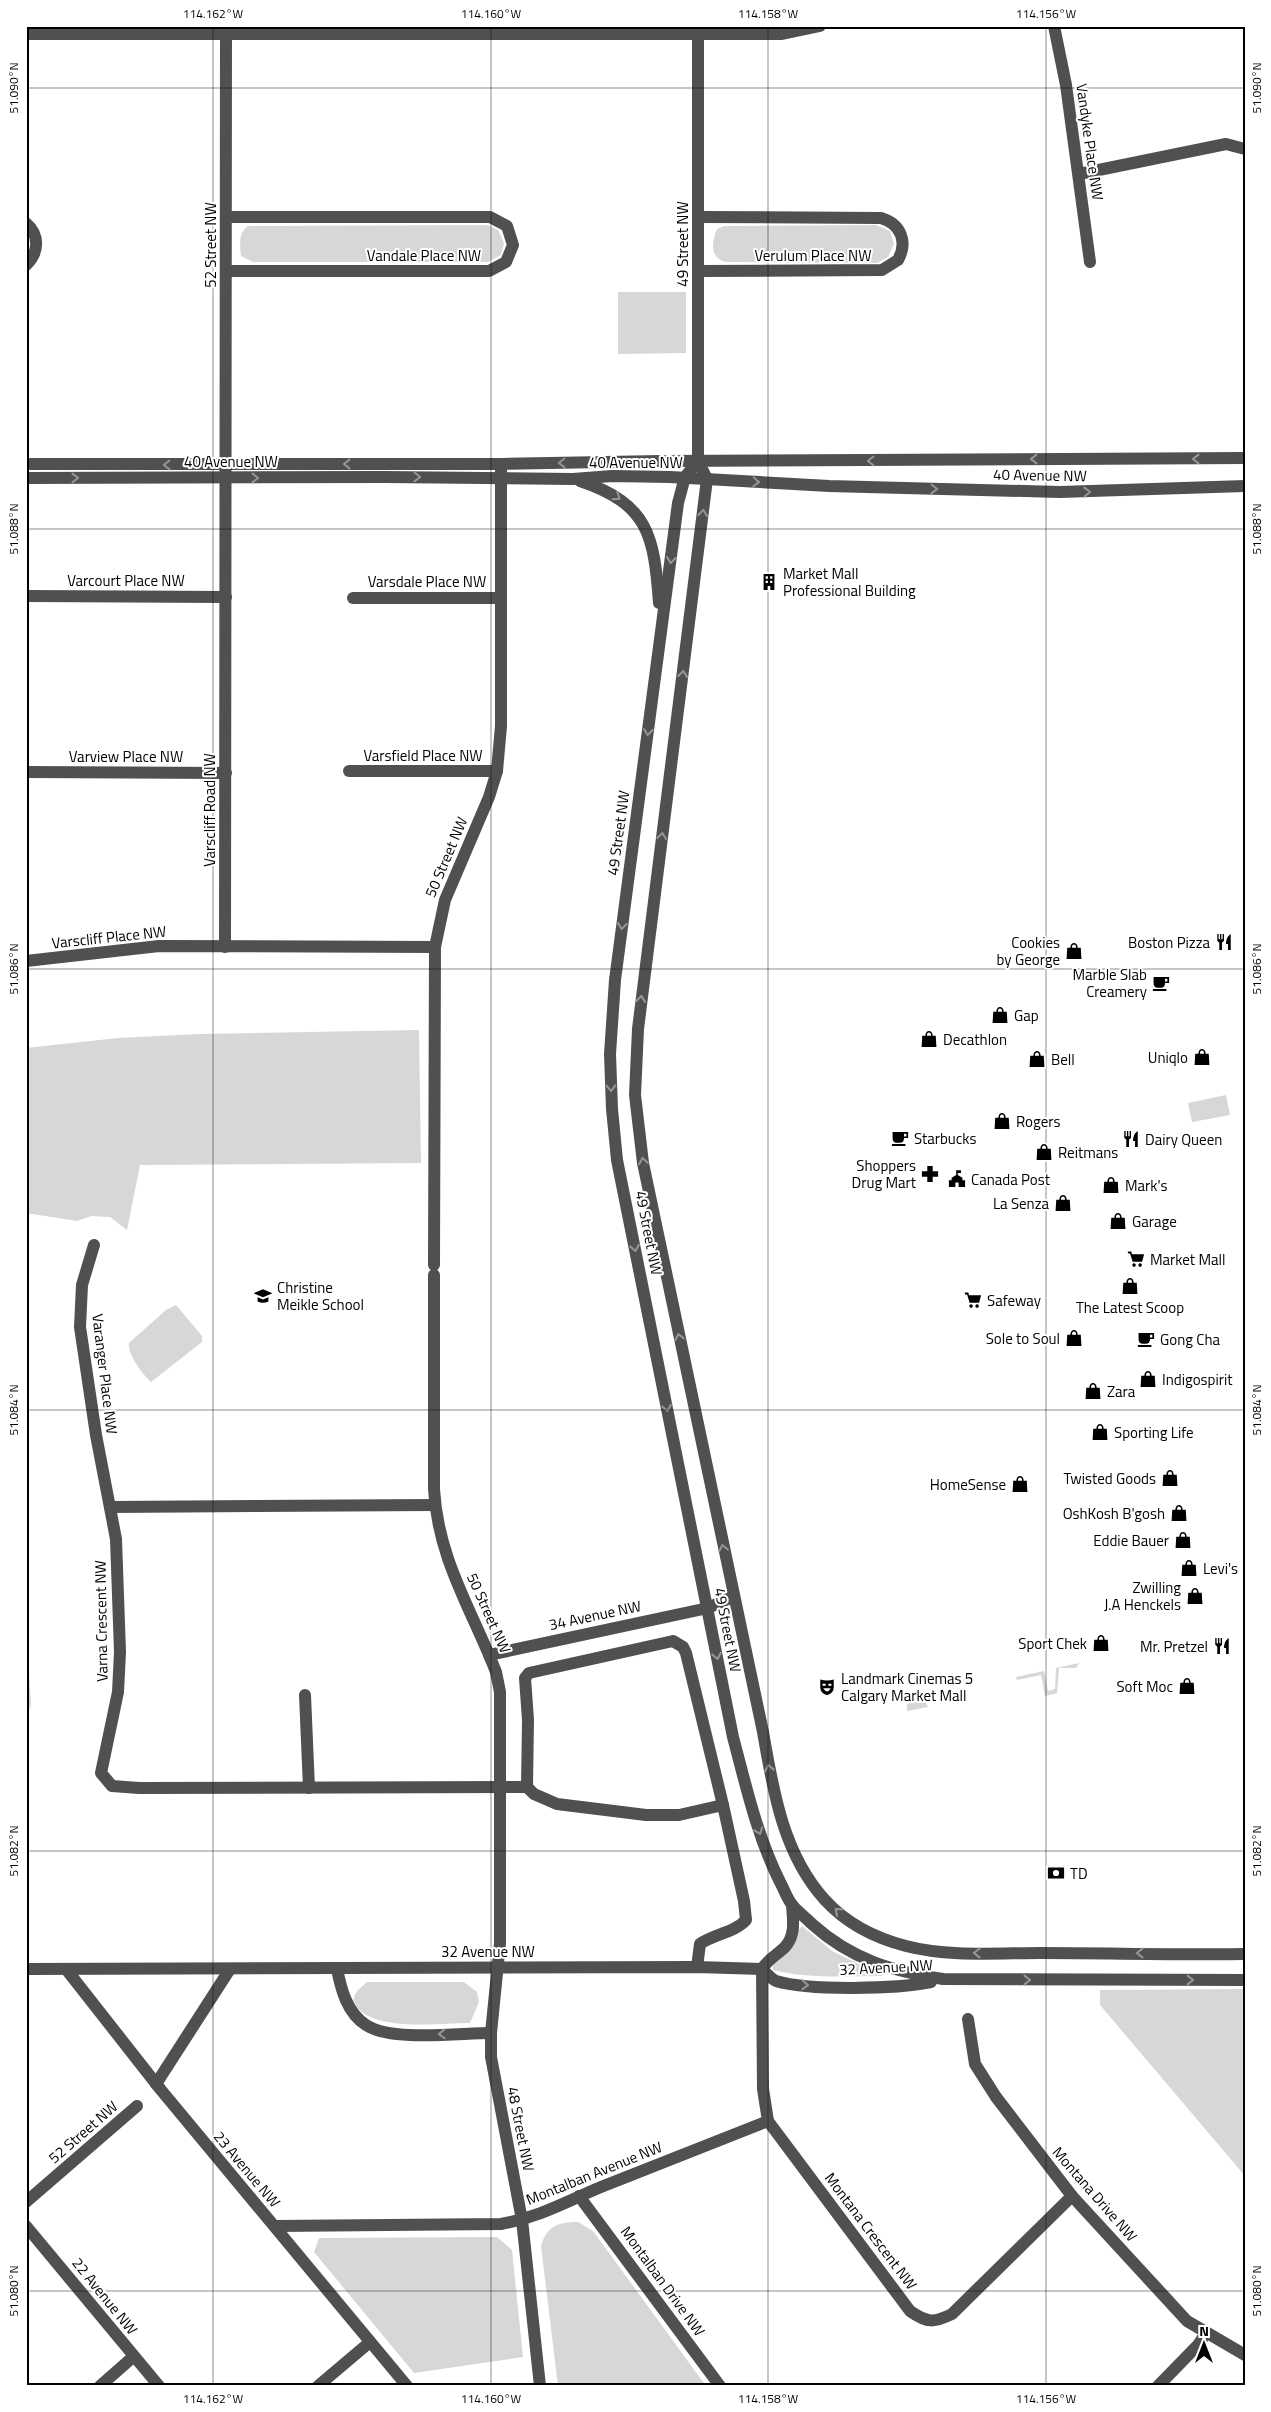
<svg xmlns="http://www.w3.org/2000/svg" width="1271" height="2412" font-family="'Titillium Web',sans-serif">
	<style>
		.green { fill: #d7d7d7 }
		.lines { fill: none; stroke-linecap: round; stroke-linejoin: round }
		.minor { stroke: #505050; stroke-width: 12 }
		.oneway { stroke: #969696 }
		.ticks { fill: none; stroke: #000; stroke-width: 1; stroke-opacity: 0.45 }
		.labels { text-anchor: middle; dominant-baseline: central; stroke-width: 4; stroke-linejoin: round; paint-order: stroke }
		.street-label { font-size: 15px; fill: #000; stroke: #fff }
		.poi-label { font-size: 15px; fill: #000; stroke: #fff; text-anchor: start }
		.neatline { fill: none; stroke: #000; stroke-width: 2 }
		.ticks-label { font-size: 12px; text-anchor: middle; fill: #000 }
	</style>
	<rect width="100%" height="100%" fill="#fff"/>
	<g class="green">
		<path d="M488,225L498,230L504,243L501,255L488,262H253L241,256C240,244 238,233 248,226Z"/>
		<path d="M876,225L890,231L894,244L888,257L877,263L725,262C709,257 712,241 717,229L724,226Z"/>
		<polygon points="618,292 686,292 686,353 618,354"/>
		<polygon points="419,1030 421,1163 140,1165 127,1230 110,1217 92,1216 77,1221 26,1213 26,1048 118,1038 200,1034"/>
		<polygon points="1226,1095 1230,1115 1192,1122 1188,1103"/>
		<path d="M176,1305L202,1336V1342L151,1382C143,1375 127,1354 129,1343L166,1310Z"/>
		<polygon points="26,1625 31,1705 26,1718"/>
		<polygon points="1079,1663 1076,1668 1059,1668 1057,1693 1045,1696 1041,1675 1017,1680 1016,1677 1044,1671 1048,1691 1055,1689 1056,1668"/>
		<polygon points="925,1700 928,1707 907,1711 907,1704"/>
		<path d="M802,1926L832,1951L883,1976C846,1976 809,1979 773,1970V1963Z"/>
		<path d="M367,1982H464L477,1992L479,2002L470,2023C441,2023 377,2032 357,2007C349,1996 359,1989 367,1982Z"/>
		<polygon points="1245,1989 1245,2176 1100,2005 1100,1990"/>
		<path d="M578,2222L593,2231L706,2386H651L650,2383L634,2386H558L541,2246C547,2226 558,2222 578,2222Z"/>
		<polygon points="497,2237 512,2250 523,2357 414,2373 314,2252 319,2238"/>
	</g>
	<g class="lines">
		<g class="minor">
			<path d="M698,26V461L707,479L638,1029L635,1095L643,1163L763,1732C773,1790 783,1854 825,1900C846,1923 875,1938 906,1946C948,1957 997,1953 1041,1953C1109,1953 1177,1955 1245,1954"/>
			<polyline points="1054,26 1066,85 1090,262"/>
			<polyline points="26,34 782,34 820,26"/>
			<polyline points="1079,174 1226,144 1245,149"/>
			<polyline points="226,217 490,217 507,226 513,245 506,262 489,271 226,271"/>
			<path d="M26,223C40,235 39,253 26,265"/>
			<path d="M698,271L882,270L898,260C908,242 901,224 881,218L698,217"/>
			<path d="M698,461L685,477L678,503L615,980L610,1054L612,1109L617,1160L733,1737C746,1786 757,1836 780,1882C784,1889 787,1899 793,1906C798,1912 806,1918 812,1924C852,1960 892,1971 943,1979L1245,1980"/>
			<polyline points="26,464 501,464 660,461 1245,458"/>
			<polyline points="26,478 384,477 573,479 612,476 670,477 829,486 1060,492 1245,486"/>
			<path d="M580,481C649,504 654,536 659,603"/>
			<polyline points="26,596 226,597"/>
			<polyline points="353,598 501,598"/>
			<polyline points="349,771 497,771"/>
			<polyline points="26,772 226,773"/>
			<polyline points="225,947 226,26"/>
			<polyline points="26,961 159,946 435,947"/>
			<path d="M94,1245L82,1285L80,1327L96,1435L116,1539L120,1652L118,1692L101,1773L112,1786L139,1788L527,1787L534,1794L557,1804L646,1815H679L723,1805L744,1901L746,1920C734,1933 714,1934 700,1944L697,1967"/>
			<polyline points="434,1265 435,947 445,900 489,797 497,771 501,726 501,469"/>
			<path d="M434,1275V1489C438,1559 471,1608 496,1672L500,1692V1943L491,2033V2057L522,2220L540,2386"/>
			<polyline points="110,1507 435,1505"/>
			<polyline points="489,1655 708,1608 734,1596"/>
			<polyline points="305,1695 309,1788"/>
			<polyline points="527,1787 528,1720 525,1678 529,1673 673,1641 683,1647 686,1653 723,1805"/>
			<path d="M26,1969L697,1967L762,1969C766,1973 771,1979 776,1981C809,1991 897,1989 931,1982"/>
			<polyline points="66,1969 161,2090 407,2386"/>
			<path d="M337,1969C341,1989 347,2013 366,2025C392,2042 459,2033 491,2033"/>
			<path d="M762,1969L763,2089L768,2121L910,2311C927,2323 934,2323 952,2314L1072,2196"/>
			<path d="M762,1969C768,1959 777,1955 785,1947C796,1935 793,1920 792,1905"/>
			<polyline points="968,2019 975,2064 996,2097 1072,2196 1187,2321 1245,2355"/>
			<polyline points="156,2084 230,1969"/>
			<polyline points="579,2196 720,2386"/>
			<polyline points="26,2202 137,2106"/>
			<polyline points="26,2226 159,2386"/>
			<path d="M275,2226L501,2224C540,2217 565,2202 601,2187C657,2165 713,2143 768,2121"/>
			<polyline points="100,2386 133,2357"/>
			<polyline points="318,2386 370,2342"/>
			<polyline points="1158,2386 1198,2345 1206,2333"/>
		</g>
	</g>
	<defs><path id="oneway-chevron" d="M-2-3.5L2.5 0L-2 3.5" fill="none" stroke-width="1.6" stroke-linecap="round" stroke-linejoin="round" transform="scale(1.25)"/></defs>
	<g class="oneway">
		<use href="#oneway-chevron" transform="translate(1034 459) rotate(180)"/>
		<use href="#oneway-chevron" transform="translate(1196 459) rotate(180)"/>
		<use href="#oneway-chevron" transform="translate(871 461) rotate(179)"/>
		<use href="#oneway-chevron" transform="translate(562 463) rotate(179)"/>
		<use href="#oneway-chevron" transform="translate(347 464) rotate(180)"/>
		<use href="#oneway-chevron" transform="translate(167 465) rotate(179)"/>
		<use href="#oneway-chevron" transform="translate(417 477) rotate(1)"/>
		<use href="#oneway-chevron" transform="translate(75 478)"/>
		<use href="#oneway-chevron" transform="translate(255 478)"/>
		<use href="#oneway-chevron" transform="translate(756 482) rotate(3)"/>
		<use href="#oneway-chevron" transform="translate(934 489) rotate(1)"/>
		<use href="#oneway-chevron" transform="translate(1087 492) rotate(-1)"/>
		<use href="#oneway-chevron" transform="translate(617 497) rotate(34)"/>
		<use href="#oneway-chevron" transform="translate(703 513) rotate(-83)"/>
		<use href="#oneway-chevron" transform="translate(671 560) rotate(97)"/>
		<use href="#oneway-chevron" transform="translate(683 674) rotate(-83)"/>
		<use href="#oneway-chevron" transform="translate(648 732) rotate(97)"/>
		<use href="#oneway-chevron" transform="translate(662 836) rotate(-83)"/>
		<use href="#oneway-chevron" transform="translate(622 926) rotate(97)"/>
		<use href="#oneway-chevron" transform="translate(641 999) rotate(-84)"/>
		<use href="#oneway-chevron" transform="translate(611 1088) rotate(88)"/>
		<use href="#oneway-chevron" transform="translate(643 1161) rotate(-99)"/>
		<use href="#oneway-chevron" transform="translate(635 1248) rotate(79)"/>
		<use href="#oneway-chevron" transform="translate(679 1337) rotate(-102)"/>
		<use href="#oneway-chevron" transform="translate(667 1408) rotate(79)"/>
		<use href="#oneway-chevron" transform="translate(723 1548) rotate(-102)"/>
		<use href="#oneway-chevron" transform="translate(717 1656) rotate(79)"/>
		<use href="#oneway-chevron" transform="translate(769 1768) rotate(-100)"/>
		<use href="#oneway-chevron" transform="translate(759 1831) rotate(70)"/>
		<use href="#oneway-chevron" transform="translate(838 1911) rotate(-139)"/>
		<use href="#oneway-chevron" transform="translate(977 1953) rotate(-180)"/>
		<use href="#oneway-chevron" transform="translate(1140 1953) rotate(180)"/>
		<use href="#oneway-chevron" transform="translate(1027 1980)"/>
		<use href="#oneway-chevron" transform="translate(1190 1980)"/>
		<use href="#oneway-chevron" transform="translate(805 1985) rotate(3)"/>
		<use href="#oneway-chevron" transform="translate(442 2034) rotate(178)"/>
	</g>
	<path class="ticks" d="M213,26V2386M491,26V2386M768,26V2386M1046,26V2386M26,88H1245M26,529H1245M26,969H1245M26,1410H1245M26,1851H1245M26,2291H1245"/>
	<defs>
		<g id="building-bare" transform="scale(1.35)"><path d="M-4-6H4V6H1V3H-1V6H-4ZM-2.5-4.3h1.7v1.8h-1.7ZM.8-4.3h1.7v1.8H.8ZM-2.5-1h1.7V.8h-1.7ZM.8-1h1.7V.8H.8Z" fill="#000" stroke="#fff" stroke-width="2.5" paint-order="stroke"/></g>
		<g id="restaurant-bare" transform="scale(1.35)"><path d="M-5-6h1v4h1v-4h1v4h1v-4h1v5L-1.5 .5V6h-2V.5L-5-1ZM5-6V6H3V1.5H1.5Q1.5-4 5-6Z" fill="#000" stroke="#fff" stroke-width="2.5" paint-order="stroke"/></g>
		<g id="shop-bare" transform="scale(1.35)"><path d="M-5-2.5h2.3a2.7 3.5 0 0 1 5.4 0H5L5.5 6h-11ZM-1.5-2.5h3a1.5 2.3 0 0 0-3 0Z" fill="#000" stroke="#fff" stroke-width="2.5" paint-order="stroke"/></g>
		<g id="cafe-bare" transform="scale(1.35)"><path d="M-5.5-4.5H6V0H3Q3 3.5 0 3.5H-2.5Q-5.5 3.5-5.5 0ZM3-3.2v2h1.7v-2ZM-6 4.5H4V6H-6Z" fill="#000" stroke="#fff" stroke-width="2.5" paint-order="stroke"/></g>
		<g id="pharmacy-bare" transform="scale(1.35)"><path d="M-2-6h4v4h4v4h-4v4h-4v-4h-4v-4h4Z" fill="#000" stroke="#fff" stroke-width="2.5" paint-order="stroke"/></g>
		<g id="civic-bare" transform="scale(1.35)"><path d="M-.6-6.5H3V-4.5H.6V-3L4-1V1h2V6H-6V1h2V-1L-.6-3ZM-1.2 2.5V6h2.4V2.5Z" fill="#000" stroke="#fff" stroke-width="2.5" paint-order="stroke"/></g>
		<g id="supermarket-bare" transform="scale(1.35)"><path d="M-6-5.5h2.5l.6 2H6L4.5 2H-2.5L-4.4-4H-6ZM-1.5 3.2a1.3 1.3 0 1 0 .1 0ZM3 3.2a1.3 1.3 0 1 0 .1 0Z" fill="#000" stroke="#fff" stroke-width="2.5" paint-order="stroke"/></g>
		<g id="school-bare" transform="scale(1.35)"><path d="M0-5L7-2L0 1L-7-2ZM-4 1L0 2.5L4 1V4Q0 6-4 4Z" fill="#000" stroke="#fff" stroke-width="2.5" paint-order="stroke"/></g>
		<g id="theatre-bare" transform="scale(1.35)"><path d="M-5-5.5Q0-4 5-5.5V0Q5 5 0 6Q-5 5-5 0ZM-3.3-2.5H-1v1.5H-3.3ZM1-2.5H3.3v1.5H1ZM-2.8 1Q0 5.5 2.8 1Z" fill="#000" stroke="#fff" stroke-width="2.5" paint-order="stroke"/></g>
		<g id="bank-bare" transform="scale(1.35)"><path d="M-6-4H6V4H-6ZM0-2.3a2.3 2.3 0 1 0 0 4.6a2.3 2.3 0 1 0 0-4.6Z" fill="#000" stroke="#fff" stroke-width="2.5" paint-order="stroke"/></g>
	</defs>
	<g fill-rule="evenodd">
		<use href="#building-bare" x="769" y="582"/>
		<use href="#restaurant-bare" x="1224" y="942"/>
		<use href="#shop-bare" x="1074" y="951"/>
		<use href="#cafe-bare" x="1161" y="983"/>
		<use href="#shop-bare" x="1000" y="1015"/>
		<use href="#shop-bare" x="929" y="1039"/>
		<use href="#shop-bare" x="1202" y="1057"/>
		<use href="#shop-bare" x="1037" y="1059"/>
		<use href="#shop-bare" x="1002" y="1121"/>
		<use href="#cafe-bare" x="900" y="1138"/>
		<use href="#restaurant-bare" x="1131" y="1139"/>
		<use href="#shop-bare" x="1044" y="1152"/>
		<use href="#pharmacy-bare" x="930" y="1174"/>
		<use href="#civic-bare" x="957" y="1179"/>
		<use href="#shop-bare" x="1111" y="1185"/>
		<use href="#shop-bare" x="1063" y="1203"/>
		<use href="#shop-bare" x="1118" y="1221"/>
		<use href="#supermarket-bare" x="1136" y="1259"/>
		<use href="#shop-bare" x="1130" y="1286"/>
		<use href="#school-bare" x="263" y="1296"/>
		<use href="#supermarket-bare" x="973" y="1300"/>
		<use href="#shop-bare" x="1074" y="1338"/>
		<use href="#cafe-bare" x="1146" y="1339"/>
		<use href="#shop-bare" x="1148" y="1379"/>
		<use href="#shop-bare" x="1093" y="1391"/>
		<use href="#shop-bare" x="1100" y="1432"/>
		<use href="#shop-bare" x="1170" y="1478"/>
		<use href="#shop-bare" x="1020" y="1484"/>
		<use href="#shop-bare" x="1179" y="1513"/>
		<use href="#shop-bare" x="1183" y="1540"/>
		<use href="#shop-bare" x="1189" y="1568"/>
		<use href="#shop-bare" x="1195" y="1596"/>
		<use href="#shop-bare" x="1101" y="1643"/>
		<use href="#restaurant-bare" x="1222" y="1646"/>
		<use href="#shop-bare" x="1187" y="1686"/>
		<use href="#theatre-bare" x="827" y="1687"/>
		<use href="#bank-bare" x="1056" y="1873"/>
	</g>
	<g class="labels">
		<g class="street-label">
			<text transform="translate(1090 142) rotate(82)">Vandyke Place NW</text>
			<text transform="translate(682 244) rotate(-90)">49 Street NW</text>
			<text transform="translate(210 245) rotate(-90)">52 Street NW</text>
			<text x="424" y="255">Vandale Place NW</text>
			<text x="813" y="255">Verulum Place NW</text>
			<text x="231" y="461">40 Avenue NW</text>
			<text x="636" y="462">40 Avenue NW</text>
			<text transform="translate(1040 475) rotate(1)">40 Avenue NW</text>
			<text x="126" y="580">Varcourt Place NW</text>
			<text x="427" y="581">Varsdale Place NW</text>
			<text x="423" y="755">Varsfield Place NW</text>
			<text x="126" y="756">Varview Place NW</text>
			<text transform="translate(209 810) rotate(-90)">Varscliff Road NW</text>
			<text transform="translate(618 833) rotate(-82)">49 Street NW</text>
			<text transform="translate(446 857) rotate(-67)">50 Street NW</text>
			<text transform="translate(109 937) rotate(-6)">Varscliff Place NW</text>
			<text transform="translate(649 1233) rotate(79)">49 Street NW</text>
			<text transform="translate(105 1374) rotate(83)">Varanger Place NW</text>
			<text transform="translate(489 1613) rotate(66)">50 Street NW</text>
			<text transform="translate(595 1615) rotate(-12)">34 Avenue NW</text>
			<text transform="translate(101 1621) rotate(-91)">Varna Crescent NW</text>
			<text transform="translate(728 1630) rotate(79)">49 Street NW</text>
			<text x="488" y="1951">32 Avenue NW</text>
			<text transform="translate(886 1967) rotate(-3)">32 Avenue NW</text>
			<text transform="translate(521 2129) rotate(79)">48 Street NW</text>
			<text transform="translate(83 2132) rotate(-41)">52 Street NW</text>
			<text transform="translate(247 2169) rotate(50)">23 Avenue NW</text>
			<text transform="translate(594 2173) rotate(-22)">Montalban Avenue NW</text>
			<text transform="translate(1095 2194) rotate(49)">Montana Drive NW</text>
			<text transform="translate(871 2231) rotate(53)">Montana Crescent NW</text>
			<text transform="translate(663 2281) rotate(54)">Montalban Drive NW</text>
			<text transform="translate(105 2296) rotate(51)">22 Avenue NW</text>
		</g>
		<g class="poi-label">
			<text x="783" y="573">Market Mall<tspan x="783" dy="17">Professional Building</tspan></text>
			<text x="1060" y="942" text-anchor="end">Cookies<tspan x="1060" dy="17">by George</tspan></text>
			<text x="1210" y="942" text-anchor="end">Boston Pizza</text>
			<text x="1147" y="974" text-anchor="end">Marble Slab<tspan x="1147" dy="17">Creamery</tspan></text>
			<text x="1014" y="1015">Gap</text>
			<text x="943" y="1039">Decathlon</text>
			<text x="1188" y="1057" text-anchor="end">Uniqlo</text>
			<text x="1051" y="1059">Bell</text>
			<text x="1016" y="1121">Rogers</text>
			<text x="914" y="1138">Starbucks</text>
			<text x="1145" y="1139">Dairy Queen</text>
			<text x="1058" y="1152">Reitmans</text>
			<text x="916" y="1165" text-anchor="end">Shoppers<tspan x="916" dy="17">Drug Mart</tspan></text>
			<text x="971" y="1179">Canada Post</text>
			<text x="1125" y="1185">Mark's</text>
			<text x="1049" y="1203" text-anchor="end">La Senza</text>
			<text x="1132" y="1221">Garage</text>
			<text x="1150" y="1259">Market Mall</text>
			<text x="277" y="1287">Christine<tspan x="277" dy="17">Meikle School</tspan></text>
			<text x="987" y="1300">Safeway</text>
			<text x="1130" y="1307" text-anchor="middle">The Latest Scoop</text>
			<text x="1060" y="1338" text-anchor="end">Sole to Soul</text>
			<text x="1160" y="1339">Gong Cha</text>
			<text x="1162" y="1379">Indigospirit</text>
			<text x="1107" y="1391">Zara</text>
			<text x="1114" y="1432">Sporting Life</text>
			<text x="1156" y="1478" text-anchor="end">Twisted Goods</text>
			<text x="1006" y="1484" text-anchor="end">HomeSense</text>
			<text x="1165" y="1513" text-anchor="end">OshKosh B'gosh</text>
			<text x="1169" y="1540" text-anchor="end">Eddie Bauer</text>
			<text x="1203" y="1568">Levi's</text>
			<text x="1181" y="1587" text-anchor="end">Zwilling<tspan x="1181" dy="17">J.A Henckels</tspan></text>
			<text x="1087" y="1643" text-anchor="end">Sport Chek</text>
			<text x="1208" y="1646" text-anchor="end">Mr. Pretzel</text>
			<text x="841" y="1678">Landmark Cinemas 5<tspan x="841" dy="17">Calgary Market Mall</tspan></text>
			<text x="1173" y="1686" text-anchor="end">Soft Moc</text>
			<text x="1070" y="1873">TD</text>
		</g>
	</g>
	<rect width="1271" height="2412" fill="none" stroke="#ffffff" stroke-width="55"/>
	<g transform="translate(1204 2344)" stroke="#ffffff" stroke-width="4" paint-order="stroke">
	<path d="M0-4L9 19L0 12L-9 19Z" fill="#000000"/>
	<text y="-8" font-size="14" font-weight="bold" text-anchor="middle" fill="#000000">N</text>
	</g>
	<rect x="28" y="28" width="1216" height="2356" class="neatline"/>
	<g class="ticks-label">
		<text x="213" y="18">114.162°W</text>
		<text x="491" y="18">114.160°W</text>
		<text x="768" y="18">114.158°W</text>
		<text x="1046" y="18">114.156°W</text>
		<text transform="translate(14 88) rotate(-90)" y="4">51.090°N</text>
		<text transform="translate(1257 88) rotate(-90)" y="4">51.090°N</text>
		<text transform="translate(14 529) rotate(-90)" y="4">51.088°N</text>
		<text transform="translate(1257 529) rotate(-90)" y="4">51.088°N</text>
		<text transform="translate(14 969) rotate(-90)" y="4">51.086°N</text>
		<text transform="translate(1257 969) rotate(-90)" y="4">51.086°N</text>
		<text transform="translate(14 1410) rotate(-90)" y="4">51.084°N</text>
		<text transform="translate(1257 1410) rotate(-90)" y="4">51.084°N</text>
		<text transform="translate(14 1851) rotate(-90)" y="4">51.082°N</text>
		<text transform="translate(1257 1851) rotate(-90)" y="4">51.082°N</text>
		<text transform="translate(14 2291) rotate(-90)" y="4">51.080°N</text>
		<text transform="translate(1257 2291) rotate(-90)" y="4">51.080°N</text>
		<text x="213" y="2403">114.162°W</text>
		<text x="491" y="2403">114.160°W</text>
		<text x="768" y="2403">114.158°W</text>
		<text x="1046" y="2403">114.156°W</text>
	</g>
</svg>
